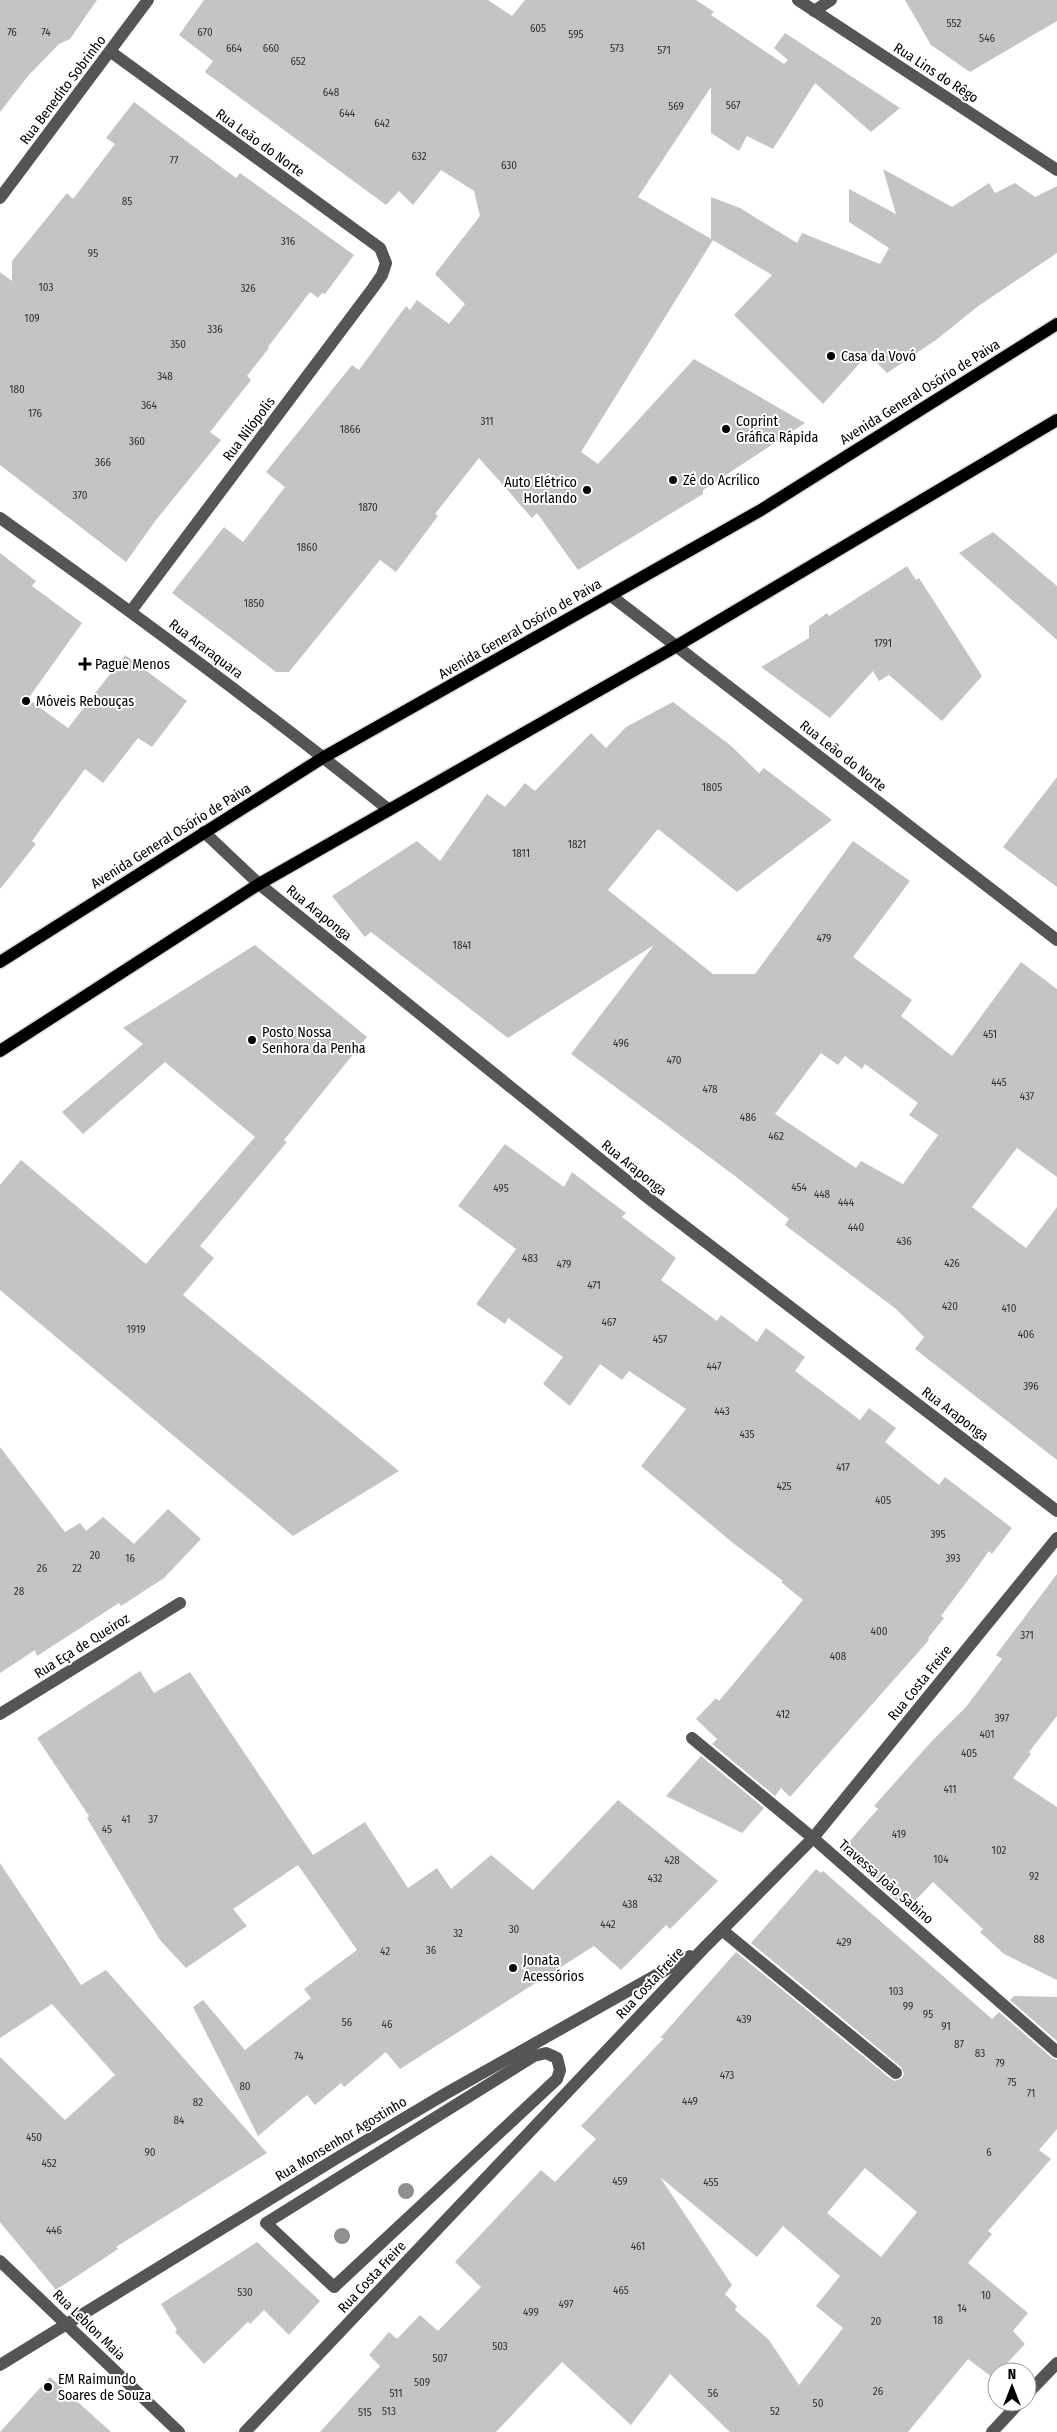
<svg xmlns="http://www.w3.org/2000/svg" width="1057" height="2432" font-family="'Fira Sans Condensed',sans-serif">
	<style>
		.building { fill: #c4c4c4; fill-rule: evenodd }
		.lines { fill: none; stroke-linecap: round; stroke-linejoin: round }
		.major-casing { stroke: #dbdbdb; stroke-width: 15 }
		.minor { stroke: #555; stroke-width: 12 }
		.major { stroke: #000; stroke-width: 12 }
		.tree { fill: #8f8f8f }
		.poi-dot { fill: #000; stroke: #fff; stroke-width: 2 }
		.labels { text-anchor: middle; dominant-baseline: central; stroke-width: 4; stroke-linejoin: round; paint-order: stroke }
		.number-label { font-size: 11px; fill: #313131 }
		.street-label { font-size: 14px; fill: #000; stroke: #fff }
		.poi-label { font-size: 14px; fill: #000; stroke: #fff; text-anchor: start }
	</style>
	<rect width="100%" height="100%" fill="#fff"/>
	<g class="building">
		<polygon points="0,0 97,0 70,39 59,44 28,76 0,112"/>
		<polygon points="204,0 488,0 512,16 525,0 696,0 714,12 711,15 784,64 788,60 774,48 785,33 900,108 871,132 815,83 773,149 747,136 739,151 711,133 711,87 638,197 713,240 581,452 598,464 694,359 805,423 703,490 703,494 578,570 537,513 532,518 479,458 435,514 438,516 396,572 380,560 289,672 276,672 172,593 224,527 243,542 285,487 266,472 352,365 359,370 406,306 410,310 417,300 449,324 465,304 435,274 480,216 474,191 441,170 413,205 399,191 386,205 205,72 213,61 179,35"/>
		<polygon points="905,0 1057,0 1057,21 970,72 931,45"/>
		<polygon points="134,102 236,178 240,173 354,255 325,294 322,293 318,298 310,292 268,347 269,348 247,376 251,380 210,432 221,440 156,520 126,562 0,465 0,272 12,281 12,261 67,193 73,199 115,144 106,138"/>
		<polygon points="883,169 952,207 989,183 995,193 1015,183 1035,197 1057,186 1057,253 977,307 936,340 887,373 868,354 823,404 734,315 772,275 711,239 711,197 740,208 797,243 802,233 880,264 889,248 849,222 849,189 896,214"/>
		<polygon points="993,532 1057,586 1057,640 959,553"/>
		<polygon points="0,553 36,581 32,586 82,623 28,699 68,728 125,655 187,701 152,747 138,738 103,783 85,769 32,841 36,844 0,889"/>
		<polygon points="907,566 916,580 919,578 982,676 942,721 889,675 879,681 873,671 830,718 761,667 809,638 809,626 827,613 829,616"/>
		<path d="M673,702L730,745L759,773L764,768L832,820L737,892L658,829L608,890L713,974H755L853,841L910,881L853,957L912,1000L901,1016L952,1056L1021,962L1057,989V1177L1017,1148L972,1207L1026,1248L1057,1207V1460L915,1349L924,1337L896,1309L785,1225L789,1219L735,1176L571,1054L654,945L508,1038L371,932L365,937L332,896L417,841L440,861L487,794L505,807L525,783L535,791L591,733L606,748L626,727ZM821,1053L838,1065L845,1056L862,1069L865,1064L918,1103L909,1115L938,1135L903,1184L861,1161L856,1168L775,1114Z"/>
		<polygon points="1057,777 1057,887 1003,847"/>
		<polygon points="255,945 367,1037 284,1140 287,1142 200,1246 214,1258 183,1295 399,1471 293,1536 0,1290 0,1185 21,1160 146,1264 255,1137 165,1062 83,1134 62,1112 143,1044 123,1028"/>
		<polygon points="505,1144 564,1187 572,1172 598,1192 626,1213 622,1217 676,1258 661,1280 717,1321 721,1315 757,1342 766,1328 805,1357 795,1371 860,1420 869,1408 896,1428 885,1442 939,1485 945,1477 1012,1528 992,1554 989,1551 968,1580 941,1616 944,1618 928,1638 929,1640 790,1797 781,1788 775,1796 712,1744 717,1739 696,1719 716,1698 719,1701 803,1600 781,1582 783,1581 733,1543 641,1466 686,1409 629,1371 622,1380 600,1364 570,1406 543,1384 563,1357 508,1318 505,1324 476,1304 516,1249 458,1206"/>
		<polygon points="0,1447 65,1532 80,1523 86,1531 103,1517 134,1544 168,1509 201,1539 164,1578 121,1606 119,1603 37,1656 35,1650 0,1673"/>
		<polygon points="1057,1574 1057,1716 1029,1752 1031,1754 1013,1778 1057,1807 1057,1980 1004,1954 980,1932 983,1929 933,1882 909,1907 896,1900 841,1851 878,1809 874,1806 932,1741 966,1707 1002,1659 996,1655"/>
		<polygon points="140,1671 154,1693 190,1672 313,1855 365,1822 408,1888 437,1868 451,1889 491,1855 533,1890 618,1800 718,1881 670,1929 666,1925 621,1970 594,1946 400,2069 386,2052 344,2087 341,2083 315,2105 307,2095 258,2136 193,2007 203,2000 245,2050 311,1998 304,1989 357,1950 298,1865 233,1909 247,1926 186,1968 160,1940 87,1818 89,1816 37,1738"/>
		<polygon points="701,1756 764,1808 742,1833 666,1796"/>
		<polygon points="0,1863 81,1985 106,1970 267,2153 116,2247 118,2249 56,2290 0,2222 0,2057 65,2120 115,2075 52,2004 0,2038"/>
		<path d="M816,1869L821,1873L823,1871L992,2019L999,2012L1052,2058L1057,2060V2129L1039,2150L1051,2159L988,2231L992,2234L968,2263L1028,2313L1013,2331L1025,2344L993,2378L968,2359L908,2432H730L670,2374L631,2425L562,2362L496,2432H320L380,2366L369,2355L389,2332L397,2339L420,2315L438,2331L481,2287L455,2262L541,2170L555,2182L596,2139L581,2126L664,2038H660L736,1952L891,2079L895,2081L902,2078L904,2074L901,2067L751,1943ZM865,2168L917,2212L881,2257L827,2213ZM660,2177L757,2257L783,2226L840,2276L816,2306L843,2328L799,2385L769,2340L735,2310L737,2306L725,2294L732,2285Z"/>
		<polygon points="1014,1996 1057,1997 1057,2041 1010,2000"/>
		<polygon points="257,2242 320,2301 289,2335 264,2310 250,2324 248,2322 204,2364 175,2332 177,2330 161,2304"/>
		<polygon points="50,2377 111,2432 0,2432"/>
	</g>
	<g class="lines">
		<g class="major-casing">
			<g id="major">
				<polyline points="0,962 324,757 761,510 1057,324"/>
				<polyline points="0,1051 259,884 668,651 1057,420"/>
			</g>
		</g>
		<g class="minor">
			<polyline points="798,0 1057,170"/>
			<polyline points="814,11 831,0"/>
			<polyline points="111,52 380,248 386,263 382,275 373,288 131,611"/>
			<polyline points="0,198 148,0"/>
			<path d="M0,518C132,612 263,708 389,810"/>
			<polyline points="610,595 1057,940"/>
			<polyline points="204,832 259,884 652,1201 1057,1511"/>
			<polyline points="0,1714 180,1603"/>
			<polyline points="692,1738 813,1838 1057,2052"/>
			<polyline points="722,1930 896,2073"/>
			<polygon points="546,2053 557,2058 560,2070 557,2079 334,2287 266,2223 534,2056"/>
			<polyline points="0,2261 179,2432"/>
			<polyline points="0,2365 337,2158 445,2094 690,1956"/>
			<polyline points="1027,2394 1057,2363"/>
			<polyline points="245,2432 703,1949 813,1838 1057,1538"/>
			<polyline points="992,2432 1020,2402"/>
		</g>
		<use href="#major" class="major"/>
	</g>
	<g class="tree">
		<circle cx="406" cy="2191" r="8"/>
		<circle cx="342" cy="2236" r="8"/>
	</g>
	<g class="poi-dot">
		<circle cx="831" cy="356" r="5"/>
		<circle cx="726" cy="429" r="5"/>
		<circle cx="673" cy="480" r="5"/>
		<circle cx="587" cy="490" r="5"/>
		<path d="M82.5 656.5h5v5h5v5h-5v5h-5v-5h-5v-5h5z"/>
		<circle cx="26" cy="701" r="5"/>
		<circle cx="252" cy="1040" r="5"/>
		<circle cx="513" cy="1968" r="5"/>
		<circle cx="48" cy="2387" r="5"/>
	</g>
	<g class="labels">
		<g class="number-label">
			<text x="954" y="23">552</text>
			<text x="538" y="28">605</text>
			<text x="12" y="32">76</text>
			<text x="46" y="32">74</text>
			<text x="205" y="32">670</text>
			<text x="576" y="34">595</text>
			<text x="987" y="38">546</text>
			<text x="234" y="48">664</text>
			<text x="271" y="48">660</text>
			<text x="617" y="48">573</text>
			<text x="664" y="50">571</text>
			<text x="298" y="61">652</text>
			<text x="331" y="92">648</text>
			<text x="733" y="105">567</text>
			<text x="676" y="106">569</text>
			<text x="347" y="113">644</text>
			<text x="382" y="123">642</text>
			<text x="419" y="156">632</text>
			<text x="174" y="160">77</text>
			<text x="509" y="165">630</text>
			<text x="127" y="201">85</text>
			<text x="288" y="241">316</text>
			<text x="93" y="253">95</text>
			<text x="46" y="287">103</text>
			<text x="248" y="288">326</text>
			<text x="32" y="318">109</text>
			<text x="215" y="329">336</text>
			<text x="178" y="344">350</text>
			<text x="165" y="376">348</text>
			<text x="17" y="389">180</text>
			<text x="149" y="405">364</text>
			<text x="35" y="413">176</text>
			<text x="487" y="421">311</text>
			<text x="350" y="429">1866</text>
			<text x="137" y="441">360</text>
			<text x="103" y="462">366</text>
			<text x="80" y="495">370</text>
			<text x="368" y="507">1870</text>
			<text x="307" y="547">1860</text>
			<text x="254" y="603">1850</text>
			<text x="883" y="643">1791</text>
			<text x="712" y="787">1805</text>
			<text x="577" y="844">1821</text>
			<text x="521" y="853">1811</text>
			<text x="824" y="938">479</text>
			<text x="462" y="945">1841</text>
			<text x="990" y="1034">451</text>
			<text x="621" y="1043">496</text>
			<text x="674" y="1060">470</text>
			<text x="999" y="1082">445</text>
			<text x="710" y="1089">478</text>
			<text x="1027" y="1096">437</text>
			<text x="748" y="1117">486</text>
			<text x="776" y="1136">462</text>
			<text x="799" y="1187">454</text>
			<text x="501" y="1188">495</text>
			<text x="822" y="1194">448</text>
			<text x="846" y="1202">444</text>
			<text x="856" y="1227">440</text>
			<text x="904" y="1241">436</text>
			<text x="530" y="1258">483</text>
			<text x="952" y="1263">426</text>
			<text x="564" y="1264">479</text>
			<text x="594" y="1285">471</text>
			<text x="950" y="1306">420</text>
			<text x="1009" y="1308">410</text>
			<text x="609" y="1322">467</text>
			<text x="136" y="1329">1919</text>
			<text x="1026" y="1334">406</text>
			<text x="660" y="1339">457</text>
			<text x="714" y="1366">447</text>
			<text x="1031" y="1386">396</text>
			<text x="722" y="1411">443</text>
			<text x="747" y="1434">435</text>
			<text x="843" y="1467">417</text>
			<text x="784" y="1486">425</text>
			<text x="883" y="1500">405</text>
			<text x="938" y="1534">395</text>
			<text x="95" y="1555">20</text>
			<text x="130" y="1558">16</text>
			<text x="953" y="1558">393</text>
			<text x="42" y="1568">26</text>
			<text x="77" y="1568">22</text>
			<text x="19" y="1591">28</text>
			<text x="879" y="1631">400</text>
			<text x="1027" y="1635">371</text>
			<text x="838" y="1656">408</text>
			<text x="783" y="1714">412</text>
			<text x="1002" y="1718">397</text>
			<text x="987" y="1734">401</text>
			<text x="969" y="1753">405</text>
			<text x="950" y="1789">411</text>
			<text x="126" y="1819">41</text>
			<text x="153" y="1819">37</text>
			<text x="107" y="1829">45</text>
			<text x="899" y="1834">419</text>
			<text x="999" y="1850">102</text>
			<text x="941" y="1859">104</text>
			<text x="672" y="1860">428</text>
			<text x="1034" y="1876">92</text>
			<text x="655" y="1878">432</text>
			<text x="630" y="1904">438</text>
			<text x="608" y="1924">442</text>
			<text x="514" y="1929">30</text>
			<text x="458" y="1933">32</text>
			<text x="1039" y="1939">88</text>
			<text x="844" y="1942">429</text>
			<text x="431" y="1950">36</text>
			<text x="385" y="1951">42</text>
			<text x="896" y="1991">103</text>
			<text x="908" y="2006">99</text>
			<text x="928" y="2014">95</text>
			<text x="744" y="2019">439</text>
			<text x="347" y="2022">56</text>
			<text x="387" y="2024">46</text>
			<text x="946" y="2026">91</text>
			<text x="959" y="2044">87</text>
			<text x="980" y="2053">83</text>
			<text x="299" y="2056">74</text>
			<text x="1000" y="2063">79</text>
			<text x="727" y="2075">473</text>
			<text x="1012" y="2082">75</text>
			<text x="245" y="2086">80</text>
			<text x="1031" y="2093">71</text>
			<text x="690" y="2101">449</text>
			<text x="198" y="2102">82</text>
			<text x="179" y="2120">84</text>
			<text x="34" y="2137">450</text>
			<text x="150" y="2152">90</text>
			<text x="989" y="2152">6</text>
			<text x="49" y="2163">452</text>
			<text x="620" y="2181">459</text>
			<text x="711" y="2182">455</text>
			<text x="54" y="2230">446</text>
			<text x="638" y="2246">461</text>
			<text x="621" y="2290">465</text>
			<text x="245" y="2292">530</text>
			<text x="986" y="2295">10</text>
			<text x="566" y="2304">497</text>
			<text x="962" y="2308">14</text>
			<text x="531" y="2312">499</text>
			<text x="938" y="2320">18</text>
			<text x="876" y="2321">20</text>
			<text x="500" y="2346">503</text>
			<text x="440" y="2358">507</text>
			<text x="422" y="2382">509</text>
			<text x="878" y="2391">26</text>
			<text x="396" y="2393">511</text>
			<text x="713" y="2393">56</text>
			<text x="818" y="2403">50</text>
			<text x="389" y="2411">513</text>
			<text x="775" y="2411">52</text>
			<text x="365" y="2412">515</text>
		</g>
		<g class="street-label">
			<text transform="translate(936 73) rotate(33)">Rua Lins do Rêgo</text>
			<text transform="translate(63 90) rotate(-53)">Rua Benedito Sobrinho</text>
			<text transform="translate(260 143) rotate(36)">Rua Leão do Norte</text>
			<text transform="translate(920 392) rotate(-32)">Avenida General Osório de Paiva</text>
			<text transform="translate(249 429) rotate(-53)">Rua Nilópolis</text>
			<text transform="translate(520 629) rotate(-30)">Avenida General Osório de Paiva</text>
			<text transform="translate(206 649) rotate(37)">Rua Araraquara</text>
			<text transform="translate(843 756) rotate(38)">Rua Leão do Norte</text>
			<text transform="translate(171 836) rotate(-32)">Avenida General Osório de Paiva</text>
			<text transform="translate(319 913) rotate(39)">Rua Araponga</text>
			<text transform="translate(634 1168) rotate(39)">Rua Araponga</text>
			<text transform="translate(955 1414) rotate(37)">Rua Araponga</text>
			<text transform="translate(82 1646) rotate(-32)">Rua Eça de Queiroz</text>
			<text transform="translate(920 1683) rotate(-51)">Rua Costa Freire</text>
			<text transform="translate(886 1882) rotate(41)">Travessa João Sabino</text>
			<text transform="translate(650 1983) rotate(-47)">Rua Costa Freire</text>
			<text transform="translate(341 2139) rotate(-31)">Rua Monsenhor Agostinho</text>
			<text transform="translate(372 2277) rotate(-47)">Rua Costa Freire</text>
			<text transform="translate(89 2325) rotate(44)">Rua Leblon Maia</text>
		</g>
		<g class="poi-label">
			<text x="841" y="356">Casa da Vovó</text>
			<text x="736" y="421">Coprint<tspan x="736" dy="16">Gráfica Rápida</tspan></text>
			<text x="683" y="480">Zé do Acrílico</text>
			<text x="577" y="482" text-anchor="end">Auto Elétrico<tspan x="577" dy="16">Horlando</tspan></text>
			<text x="95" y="664">Pague Menos</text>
			<text x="36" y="701">Móveis Rebouças</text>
			<text x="262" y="1032">Posto Nossa<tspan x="262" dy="16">Senhora da Penha</tspan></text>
			<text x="523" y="1960">Jonata<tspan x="523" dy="16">Acessórios</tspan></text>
			<text x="58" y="2379">EM Raimundo<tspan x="58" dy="16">Soares de Souza</tspan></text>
		</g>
	</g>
	<g transform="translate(1012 2387)"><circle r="24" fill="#ffffff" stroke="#999999"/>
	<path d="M0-4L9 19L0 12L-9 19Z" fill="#000000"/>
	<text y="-8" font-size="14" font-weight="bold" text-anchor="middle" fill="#000000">N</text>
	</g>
</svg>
